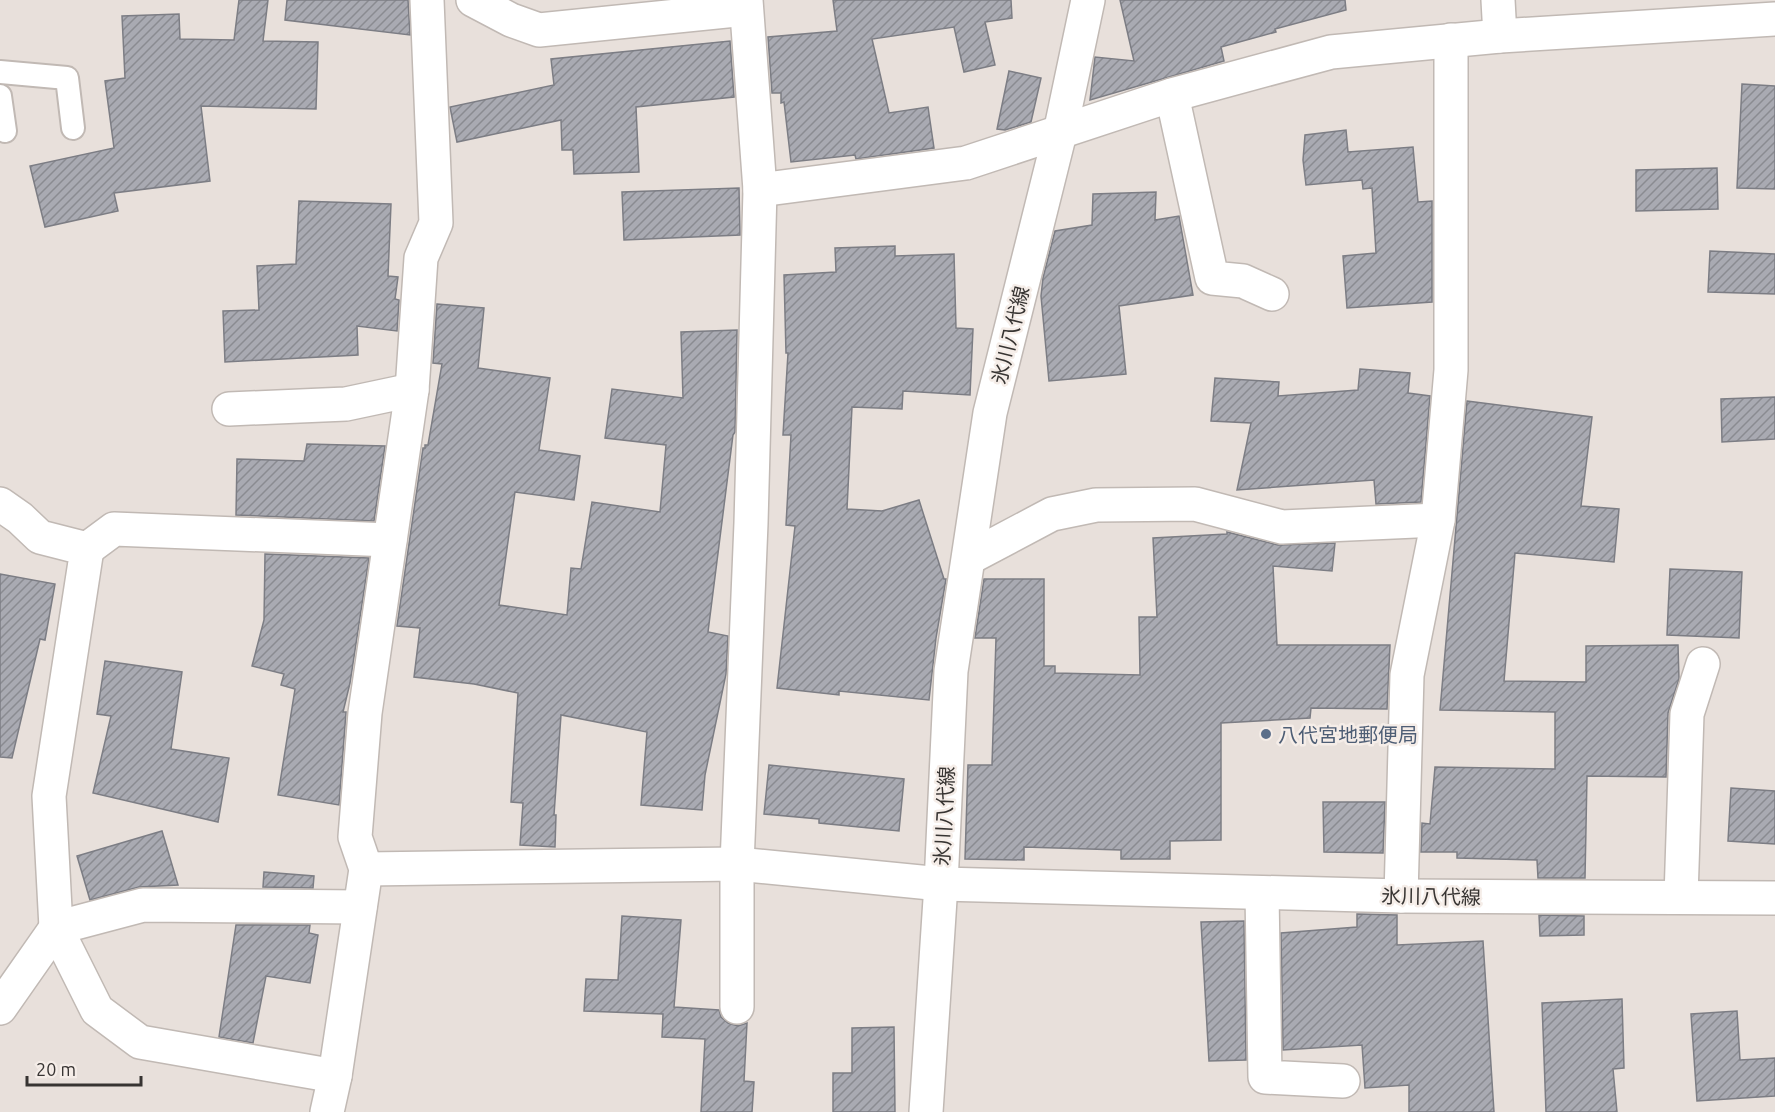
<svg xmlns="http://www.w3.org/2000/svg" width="1775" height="1112" font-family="Ubuntu,'Noto Sans JP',sans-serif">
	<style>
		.building { fill: url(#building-hatch); stroke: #7c7d84; stroke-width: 1.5 }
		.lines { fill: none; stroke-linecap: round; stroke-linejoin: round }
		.lane-casing { stroke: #c1b9b4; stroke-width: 26 }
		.street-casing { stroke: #c1b9b4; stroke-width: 36 }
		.secondary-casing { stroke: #c1b9b4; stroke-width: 36 }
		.lane { stroke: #fff; stroke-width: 22 }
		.street { stroke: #fff; stroke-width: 33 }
		.secondary { stroke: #fff; stroke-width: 33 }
		.service-dot { fill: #5c6f8a; stroke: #f5ede8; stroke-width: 2 }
		.labels { text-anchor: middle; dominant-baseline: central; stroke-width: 5; stroke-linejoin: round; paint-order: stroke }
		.street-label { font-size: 20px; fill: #373432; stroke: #f5ede8 }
		.service-label { font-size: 20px; fill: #4e5e75; stroke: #f5ede8; text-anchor: start }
	</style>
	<defs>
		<pattern id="building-hatch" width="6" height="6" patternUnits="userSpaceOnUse" patternTransform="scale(1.5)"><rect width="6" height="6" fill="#a9aab2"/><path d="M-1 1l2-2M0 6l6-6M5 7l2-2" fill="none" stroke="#8a8b91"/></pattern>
	</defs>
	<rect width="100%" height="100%" fill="#e8e0db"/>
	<g class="building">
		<polygon points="239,0 268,0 263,41 318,42 316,109 201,106 210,181 114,193 118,211 45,227 30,166 114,148 105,81 125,78 122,16 179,14 180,39 234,40"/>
		<polygon points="287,0 408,0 410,35 285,20"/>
		<polygon points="833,0 1011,0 1012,18 985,22 995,65 964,72 954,27 872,39 889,113 928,107 934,148 856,159 855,155 791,162 784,102 781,103 781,93 772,93 768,37 837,31"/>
		<polygon points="1120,0 1345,0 1346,10 1275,29 1276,32 1221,47 1224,61 1090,100 1095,57 1134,61"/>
		<polygon points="730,41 734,97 636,107 639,172 574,174 573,150 562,150 561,120 457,142 450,107 554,85 551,59"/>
		<polygon points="1009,71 1041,78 1031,122 1005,130 997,129"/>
		<polygon points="1742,84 1775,86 1775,189 1737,188"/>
		<polygon points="1346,130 1348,152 1413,147 1418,202 1432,201 1432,302 1347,308 1343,256 1376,253 1372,188 1363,189 1362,180 1306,185 1303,160 1305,135"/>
		<polygon points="1717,168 1718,209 1636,211 1636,170"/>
		<polygon points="739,188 740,235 624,240 622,192"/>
		<polygon points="1156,192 1155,220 1179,216 1193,295 1119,306 1126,374 1049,381 1041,296 1043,278 1055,231 1092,225 1093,194"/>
		<polygon points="299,201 391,204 388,276 398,277 395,299 399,300 397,331 357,326 358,355 225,362 223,311 259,310 257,266 296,264"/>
		<polygon points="895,246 895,256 954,254 956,328 973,329 970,395 903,391 902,409 852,407 847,509 882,511 919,500 944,579 946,579 936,638 929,700 839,691 839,695 777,688 795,526 786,525 791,435 783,435 788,353 786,353 784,275 836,272 835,248"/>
		<polygon points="1710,251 1775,254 1775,294 1708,292"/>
		<polygon points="437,304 484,308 478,368 550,378 539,450 580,456 574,500 515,492 499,605 567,615 571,568 581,569 592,502 660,512 666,445 605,438 612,389 683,398 681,332 737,330 735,432 733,435 708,632 728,636 726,674 705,775 702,810 641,805 647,732 561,715 554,815 556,815 555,847 520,845 523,803 511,802 518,693 474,684 414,677 420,628 397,626 423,448 425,448 425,445 428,445 442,364 433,363"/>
		<polygon points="1360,369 1410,373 1408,393 1430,396 1421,502 1376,504 1374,480 1237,490 1251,423 1211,421 1215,378 1279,382 1278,396 1358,390"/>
		<polygon points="1775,397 1775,439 1722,442 1721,399"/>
		<polygon points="1467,401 1592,417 1581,506 1619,509 1614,562 1515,553 1504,681 1586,682 1586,646 1678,645 1679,679 1668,713 1666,777 1587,776 1585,878 1538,878 1537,860 1457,858 1457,852 1421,852 1422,823 1430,824 1435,767 1555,769 1555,712 1440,710"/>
		<polygon points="307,444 385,446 374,521 236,515 237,459 304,461"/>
		<polygon points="1227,532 1278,545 1335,543 1332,571 1273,566 1277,645 1390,645 1387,709 1311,708 1310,718 1221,723 1221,840 1170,841 1170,859 1121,859 1121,850 1024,847 1024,860 965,859 968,765 992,765 996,638 975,638 984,579 1044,579 1044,666 1055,666 1055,673 1140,675 1139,617 1157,617 1153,538 1227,534"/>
		<polygon points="265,554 369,558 350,683 343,712 346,712 339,805 278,795 295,689 281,685 284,674 252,666 264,620"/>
		<polygon points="1670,569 1742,572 1739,638 1667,635"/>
		<polygon points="0,574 55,584 45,640 40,639 12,758 0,757"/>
		<polygon points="105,661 182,672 171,749 229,758 218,822 93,793 111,716 97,714"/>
		<polygon points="769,765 904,779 899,831 819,823 819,819 764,814"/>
		<polygon points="1731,788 1775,791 1775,844 1728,841"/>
		<polygon points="1323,802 1385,802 1383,853 1324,852"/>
		<polygon points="162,831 178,885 139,887 90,900 77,856"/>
		<polygon points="264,872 314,876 313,888 263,887"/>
		<polygon points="1357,914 1397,915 1397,945 1483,941 1494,1112 1409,1112 1409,1085 1365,1088 1362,1045 1283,1050 1281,933 1357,927"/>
		<polygon points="1539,915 1584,916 1584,935 1540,936"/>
		<polygon points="622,916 681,920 674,1007 719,1010 721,1017 728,1023 738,1026 747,1023 744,1081 754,1082 752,1112 701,1112 705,1039 662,1037 663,1014 584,1011 586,979 618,980"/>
		<polygon points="1244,921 1246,1060 1209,1061 1201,922"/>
		<polygon points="236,925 310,925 309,933 318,935 310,983 266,976 253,1043 219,1037"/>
		<polygon points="1622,999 1624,1068 1613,1069 1617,1112 1546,1112 1542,1003"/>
		<polygon points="1737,1011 1740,1060 1775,1058 1775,1096 1697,1101 1691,1014"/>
		<polygon points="894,1027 895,1112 833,1112 833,1073 852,1073 852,1028"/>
	</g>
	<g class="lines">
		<g class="lane-casing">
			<g id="lane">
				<polyline points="0,72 67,78 73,128"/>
				<polyline points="0,96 5,131"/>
			</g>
		</g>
		<g class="street-casing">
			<g id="street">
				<polyline points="473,0 511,20 539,30 746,9"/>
				<polyline points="1498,0 1500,36"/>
				<polyline points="1172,95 1212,278 1243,281 1272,294"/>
				<polyline points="760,190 966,163 1172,95 1331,52 1500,36 1775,19"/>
				<polyline points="229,409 346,404 412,390"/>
				<polyline points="0,504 20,518 40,537 87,549 49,796 56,928 97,1010 140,1042 335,1076"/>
				<polyline points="87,549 114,529 390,540"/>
				<polyline points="969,558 1052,514 1096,505 1195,504 1282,527 1438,520"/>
				<polyline points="366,869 737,864 941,884"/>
				<polyline points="1262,893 1265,1077 1343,1081"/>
				<polyline points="1401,896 1407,675 1438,520 1451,370 1451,40"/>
				<polyline points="1681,897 1687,714 1703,664"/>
				<polyline points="737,1007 737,864 751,523 760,190 746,0"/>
				<polyline points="0,1008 56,928 143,905 360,907"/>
				<polyline points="327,1112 335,1076 366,869 355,837 365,713 412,390 421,258 436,223 427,0"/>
			</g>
		</g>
		<g class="secondary-casing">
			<g id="secondary">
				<polyline points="941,884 1401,896 1775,898"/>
				<polyline points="926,1112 941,884 951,671 990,413 1060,133 1088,0"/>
			</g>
		</g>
		<use href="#lane" class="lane"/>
		<use href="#street" class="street"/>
		<use href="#secondary" class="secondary"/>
	</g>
	<circle class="service-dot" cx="1266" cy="734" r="6"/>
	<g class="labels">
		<g class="street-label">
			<text transform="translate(1010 335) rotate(-76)">氷川八代線</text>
			<text transform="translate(944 816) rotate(-87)">氷川八代線</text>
			<text transform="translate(1431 896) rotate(1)">氷川八代線</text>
		</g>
		<g class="service-label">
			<text x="1278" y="734">八代宮地郵便局</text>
		</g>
	</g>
	<path d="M27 1076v9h114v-9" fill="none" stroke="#373432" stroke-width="3"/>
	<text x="36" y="1076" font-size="18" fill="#373432" stroke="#f5ede8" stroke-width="4.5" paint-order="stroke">20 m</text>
</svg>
